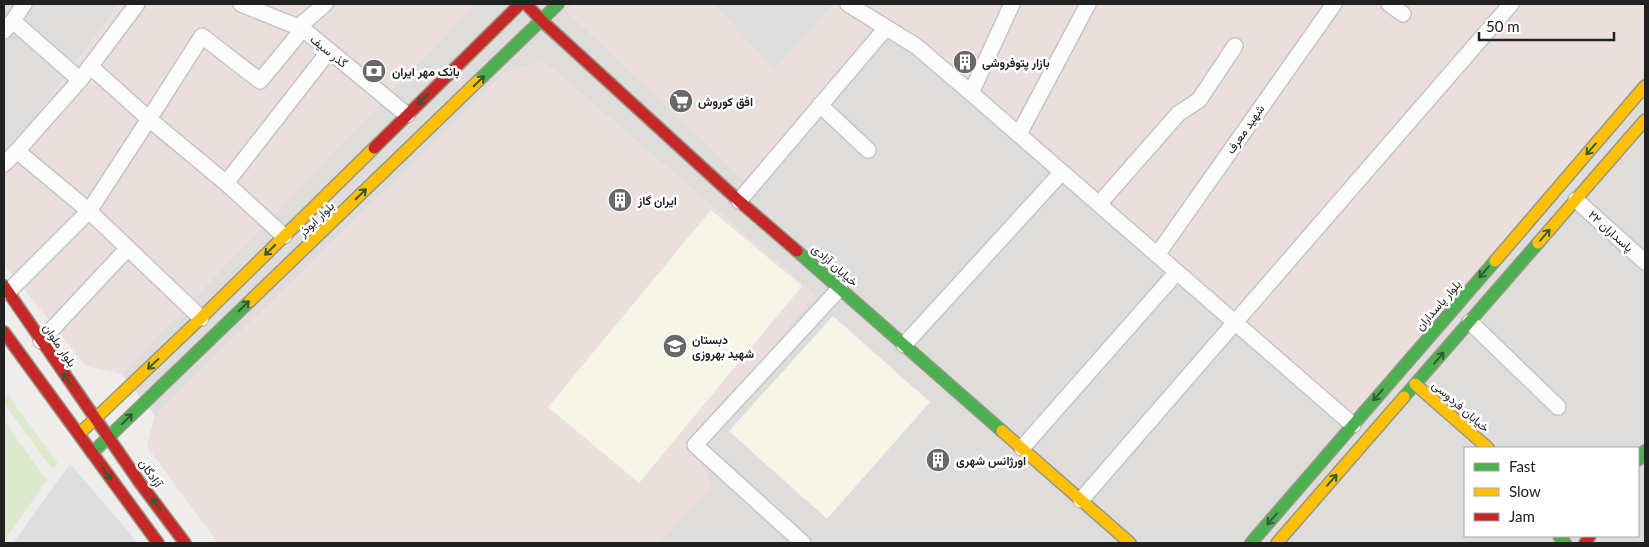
<svg xmlns="http://www.w3.org/2000/svg" width="1649" height="547" font-family="Lato,Vazirmatn,sans-serif">
	<style>
		.residential { fill: #dedddc; fill-rule: evenodd }
		.commercial { fill: #ebdfde }
		.education { fill: #f6f5e8 }
		.grass { fill: #dce9cd }
		.parking { fill: #dfdede }
		.lines { fill: none; stroke-linecap: round; stroke-linejoin: round }
		.street-casing { stroke: #c6c5c4; stroke-width: 18 }
		.fast-casing { stroke: #969784; stroke-width: 14 }
		.slow-casing { stroke: #969784; stroke-width: 14 }
		.jam-casing { stroke: #969784; stroke-width: 14 }
		.street { stroke: #fdfcfc; stroke-width: 15 }
		.fast { stroke: #4caf50; stroke-width: 11 }
		.slow { stroke: #ffc107; stroke-width: 11 }
		.jam { stroke: #c62828; stroke-width: 11 }
		.oneway { stroke: #325a34 }
		.labels { text-anchor: middle; dominant-baseline: central; stroke-width: 5; stroke-linejoin: round; paint-order: stroke }
		.street-label { font-size: 12px; fill: #212121; stroke: #fff }
		.poi-label { font-size: 12px; font-weight: bold; fill: #212121; stroke: #fff; text-anchor: start }
	</style>
	<rect width="100%" height="100%" fill="#efedeb"/>
	<path class="residential" d="M4,4H1645V543H218L147,446L155,415L122,374L86,366L4,264ZM1465,448H1638V536H1465Z"/>
	<g class="commercial">
		<polygon points="118,4 476,4 122,374 86,366 4,264 4,161"/>
		<polygon points="573,4 848,4 886,28 747,183 566,11"/>
		<polygon points="856,4 1645,4 1645,73 1353,425"/>
		<polygon points="543,60 815,294 695,445 712,488 659,543 218,543 147,446 155,415 504,73"/>
	</g>
	<g class="education">
		<polygon points="711,210 802,286 639,483 548,407"/>
		<polygon points="833,316 930,402 827,519 729,431"/>
	</g>
	<g class="grass">
		<polygon points="8,395 58,464 52,469 4,403 4,398"/>
		<polygon points="4,421 47,480 4,541"/>
	</g>
	<g class="parking">
		<polygon points="714,4 833,4 774,69"/>
		<polygon points="70,464 129,532 137,543 13,543"/>
	</g>
	<g class="lines">
		<g class="street-casing">
			<g id="street">
				<polyline points="241,4 303,29 407,115"/>
				<polyline points="848,4 916,46 971,93 1353,425"/>
				<polyline points="1389,4 1403,14"/>
				<polyline points="13,21 80,80"/>
				<polyline points="4,31 13,21 24,4"/>
				<polyline points="90,66 149,119 202,36 260,81 303,29 303,23 325,4"/>
				<polyline points="971,93 1012,4"/>
				<polyline points="820,105 868,150"/>
				<polyline points="1019,134 1088,4"/>
				<polyline points="17,151 80,80 137,4"/>
				<polyline points="4,164 17,151 89,211 8,292"/>
				<polyline points="226,183 329,51"/>
				<polyline points="1576,200 1645,262"/>
				<polyline points="739,201 886,28"/>
				<polyline points="1099,204 1178,114 1199,100 1235,46"/>
				<polyline points="1157,255 1334,4"/>
				<polyline points="201,318 89,211 149,119 226,183 284,236"/>
				<polyline points="1470,322 1558,407"/>
				<polyline points="41,341 128,248"/>
				<polyline points="904,345 1062,172"/>
				<polyline points="1022,448 1177,272"/>
				<polyline points="1081,500 1511,4"/>
				<polyline points="803,543 695,445 840,288"/>
			</g>
		</g>
		<g class="fast-casing">
			<g id="fast">
				<polyline points="478,81 558,4"/>
				<polyline points="797,251 1002,431"/>
				<polyline points="1404,397 1538,243"/>
				<polyline points="92,453 250,301"/>
				<polyline points="1638,460 1645,451"/>
				<polyline points="1559,536 1565,543"/>
				<polyline points="1251,543 1495,261"/>
			</g>
		</g>
		<g class="slow-casing">
			<g id="slow">
				<polyline points="1538,243 1645,120"/>
				<polyline points="1495,261 1645,86"/>
				<polyline points="250,301 478,81"/>
				<polyline points="1415,384 1488,448"/>
				<polyline points="1002,431 1130,543"/>
				<polyline points="79,434 201,318 374,148"/>
				<polyline points="1277,543 1404,397"/>
			</g>
		</g>
		<g class="jam-casing">
			<g id="jam">
				<polyline points="526,4 542,21 739,201 797,251"/>
				<polyline points="374,148 520,4"/>
				<polyline points="4,286 140,483 185,543"/>
				<polyline points="4,332 158,543"/>
				<polyline points="1585,543 1590,536"/>
			</g>
		</g>
		<use href="#street" class="street"/>
		<use href="#fast" class="fast"/>
		<use href="#slow" class="slow"/>
		<use href="#jam" class="jam"/>
	</g>
	<defs><path id="oneway-shaft" d="M-6 0H5M1.5-3L5.5 0L1.5 3" fill="none" stroke-width="1.6" stroke-linecap="round" stroke-linejoin="round" transform="scale(1.25)"/></defs>
	<g class="oneway">
		<use href="#oneway-shaft" transform="translate(479 81) rotate(-44)"/>
		<use href="#oneway-shaft" transform="translate(423 99) rotate(135)"/>
		<use href="#oneway-shaft" transform="translate(1591 149) rotate(131)"/>
		<use href="#oneway-shaft" transform="translate(361 194) rotate(-44)"/>
		<use href="#oneway-shaft" transform="translate(1545 235) rotate(-49)"/>
		<use href="#oneway-shaft" transform="translate(270 250) rotate(135)"/>
		<use href="#oneway-shaft" transform="translate(1484 272) rotate(131)"/>
		<use href="#oneway-shaft" transform="translate(244 306) rotate(-44)"/>
		<use href="#oneway-shaft" transform="translate(1439 358) rotate(-49)"/>
		<use href="#oneway-shaft" transform="translate(153 364) rotate(137)"/>
		<use href="#oneway-shaft" transform="translate(67 379) rotate(-127)"/>
		<use href="#oneway-shaft" transform="translate(1378 395) rotate(131)"/>
		<use href="#oneway-shaft" transform="translate(127 419) rotate(-44)"/>
		<use href="#oneway-shaft" transform="translate(107 474) rotate(54)"/>
		<use href="#oneway-shaft" transform="translate(1332 480) rotate(-49)"/>
		<use href="#oneway-shaft" transform="translate(156 504) rotate(-127)"/>
		<use href="#oneway-shaft" transform="translate(1272 519) rotate(131)"/>
	</g>
	<defs>
		<g id="building-disc" transform="scale(1.25)"><circle r="9.5" fill="#696868" stroke="#fff"/><path d="M-4-6H4V6H1V3H-1V6H-4ZM-2.5-4.3h1.7v1.8h-1.7ZM.8-4.3h1.7v1.8H.8ZM-2.5-1h1.7V.8h-1.7ZM.8-1h1.7V.8H.8Z" fill="#fff"/></g>
		<g id="bank-disc" transform="scale(1.25)"><circle r="9.5" fill="#696868" stroke="#fff"/><path d="M-6-4H6V4H-6ZM0-2.3a2.3 2.3 0 1 0 0 4.6a2.3 2.3 0 1 0 0-4.6Z" fill="#fff"/></g>
		<g id="supermarket-disc" transform="scale(1.25)"><circle r="9.5" fill="#696868" stroke="#fff"/><path d="M-6-5.5h2.5l.6 2H6L4.5 2H-2.5L-4.4-4H-6ZM-1.5 3.2a1.3 1.3 0 1 0 .1 0ZM3 3.2a1.3 1.3 0 1 0 .1 0Z" fill="#fff"/></g>
		<g id="school-disc" transform="scale(1.25)"><circle r="9.5" fill="#696868" stroke="#fff"/><path d="M0-5L7-2L0 1L-7-2ZM-4 1L0 2.5L4 1V4Q0 6-4 4Z" fill="#fff"/></g>
	</defs>
	<g fill-rule="evenodd">
		<use href="#building-disc" x="965" y="62"/>
		<use href="#bank-disc" x="374" y="71"/>
		<use href="#supermarket-disc" x="681" y="101"/>
		<use href="#building-disc" x="620" y="200"/>
		<use href="#school-disc" x="675" y="346"/>
		<use href="#building-disc" x="938" y="460"/>
	</g>
	<g class="labels">
		<g class="street-label">
			<text transform="translate(329 51) rotate(39)">گذر سیف</text>
			<text transform="translate(1245 129) rotate(-55)">شهید معرف</text>
			<text transform="translate(316 219) rotate(-44)">بلوار ابوذر</text>
			<text transform="translate(1611 231) rotate(42)">پاسداران ۲۲</text>
			<text transform="translate(835 265) rotate(41)">خیابان آزادی</text>
			<text transform="translate(1438 305) rotate(-49)">بلوار پاسداران</text>
			<text transform="translate(60 345) rotate(56)">بلوار ملوان</text>
			<text transform="translate(1461 406) rotate(41)">خیابان فردوسی</text>
			<text transform="translate(151 473) rotate(55)">آزادگان</text>
		</g>
		<g class="poi-label">
			<text x="982" y="62">بازار پتوفروشی</text>
			<text x="392" y="71">بانک مهر ایران</text>
			<text x="698" y="101">افق کوروش</text>
			<text x="638" y="200">ایران گاز</text>
			<text x="692" y="339">دبستان<tspan x="692" dy="14">شهید بهروزی</tspan></text>
			<text x="956" y="460">اورژانس شهری</text>
		</g>
	</g>
	<rect width="1649" height="547" fill="none" stroke="#212121" stroke-width="10"/>
	<rect x="1464" y="447" width="175" height="90" fill="#ffffff" stroke="#a6a6a6"/>
	<rect x="1474" y="463" width="25" height="8" fill="#4caf50" stroke="#a6a6a6"/>
	<text x="1509" y="472" font-size="15" fill="#212121">Fast</text>
	<rect x="1474" y="488" width="25" height="8" fill="#ffc107" stroke="#a6a6a6"/>
	<text x="1509" y="497" font-size="15" fill="#212121">Slow</text>
	<rect x="1474" y="513" width="25" height="8" fill="#c62828" stroke="#a6a6a6"/>
	<text x="1509" y="522" font-size="15" fill="#212121">Jam</text>
	<path d="M1479 32v8h135v-8" fill="none" stroke="#212121" stroke-width="2.5"/>
	<text x="1486" y="32" font-size="15" fill="#212121" stroke="#ffffff" stroke-width="4" paint-order="stroke">50 m</text>
</svg>
